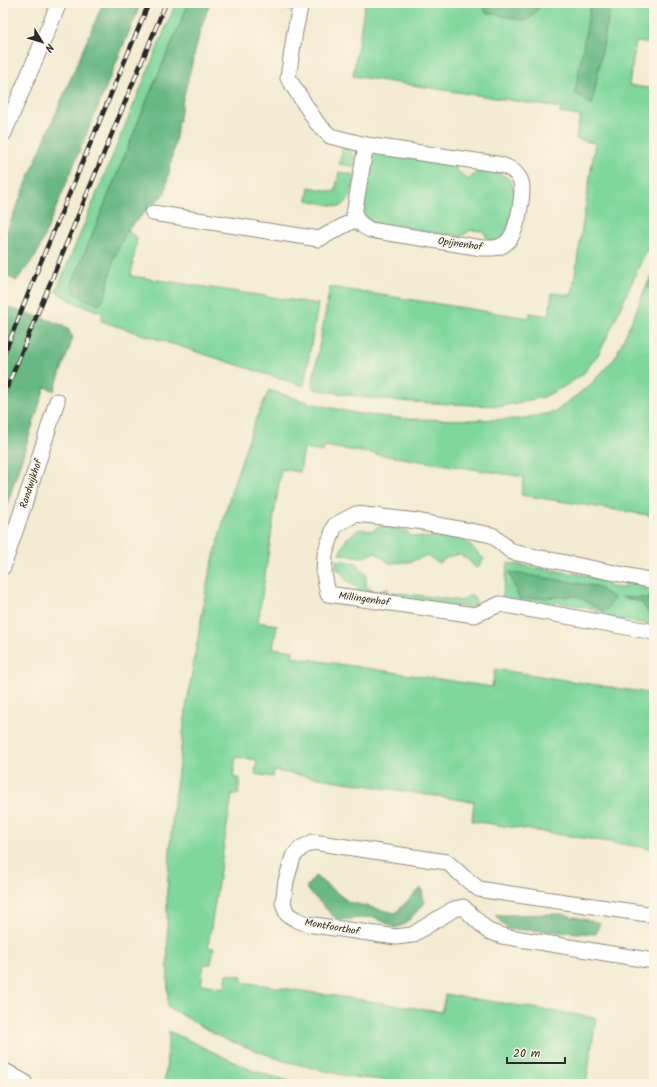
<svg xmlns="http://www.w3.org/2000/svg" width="657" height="1087" font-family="Kalam,sans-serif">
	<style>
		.green { fill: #7fd79c; stroke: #558164 }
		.forest { fill: #67b884; stroke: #497258 }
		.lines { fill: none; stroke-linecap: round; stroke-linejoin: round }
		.minor-casing { stroke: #8f8b7e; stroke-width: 17 }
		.minor { stroke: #fff; stroke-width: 15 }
		.rail-casing { stroke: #2b2b2b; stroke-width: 4.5 }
		.rail { stroke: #fcf5e5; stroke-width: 3; stroke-dasharray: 9; stroke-linecap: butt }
		.labels { text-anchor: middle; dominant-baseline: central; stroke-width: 3; stroke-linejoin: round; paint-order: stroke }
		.street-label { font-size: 10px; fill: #2b2b2b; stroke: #fcf5e5 }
	</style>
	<rect width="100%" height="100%" fill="#fcf5e5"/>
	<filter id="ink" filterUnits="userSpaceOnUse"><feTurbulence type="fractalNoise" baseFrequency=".025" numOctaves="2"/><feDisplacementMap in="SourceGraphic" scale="8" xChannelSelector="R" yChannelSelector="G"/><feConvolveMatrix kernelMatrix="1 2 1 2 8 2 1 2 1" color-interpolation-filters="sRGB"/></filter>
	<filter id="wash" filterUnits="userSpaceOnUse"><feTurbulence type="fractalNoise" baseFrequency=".012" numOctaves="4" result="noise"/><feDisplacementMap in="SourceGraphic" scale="16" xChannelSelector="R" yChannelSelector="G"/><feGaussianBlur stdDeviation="0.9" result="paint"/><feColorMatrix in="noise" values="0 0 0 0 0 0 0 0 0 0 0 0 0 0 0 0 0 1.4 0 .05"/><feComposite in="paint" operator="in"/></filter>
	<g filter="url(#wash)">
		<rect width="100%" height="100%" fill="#f3ebd2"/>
		<g class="green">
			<polygon points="176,3 189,3 148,98 72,284 105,296 114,258 127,230 137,238 131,276 318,304 304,386 278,378 101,321 103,313 78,304 56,292"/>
			<polygon points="365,3 654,3 654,44 636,42 629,85 654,89 654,240 645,253 611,329 598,355 583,374 565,386 544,397 503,406 471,405 411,402 368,398 313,389 312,386 330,287 529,318 530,313 549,316 552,293 572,295 595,143 576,139 580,116 560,113 561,108 353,76"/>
			<path d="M344,144C351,150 356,158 356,167L339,164Z"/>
			<polygon points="380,151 459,164 455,169 469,180 478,170 485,167 494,170 508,178 514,187 516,198 508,233 498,240 489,241 483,231 471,230 460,237 370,223 362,216 360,211 369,159"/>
			<path d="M339,172L355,175C353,189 353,199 340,207L307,200L309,187L335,192Z"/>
			<polygon points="646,286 654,290 654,516 521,495 524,477 324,446 323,452 304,449 300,472 281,469 258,622 277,625 273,648 293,651 292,657 492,687 495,669 654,694 654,849 472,821 474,802 274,771 273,777 255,774 257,760 236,757 233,777 240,779 238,795 232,794 208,947 214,948 211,964 204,964 201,984 225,988 227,974 242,976 242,982 442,1012 445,994 596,1018 586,1084 417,1084 346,1076 284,1061 220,1037 168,1007 167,891 173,810 187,702 208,579 232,489 253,426 269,390 310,403 359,414 409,419 471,420 519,419 555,412 591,384 615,358 637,309"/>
			<polygon points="380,526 405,530 412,536 428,538 443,531 459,536 466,541 484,559 477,569 467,559 459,554 446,558 440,563 426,556 409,562 389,563 375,552 367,556 361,557 339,554 347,538 360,529 372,531"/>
			<polygon points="336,560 357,563 366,574 366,587 375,592 388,589 387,599 358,594 358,588 347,581 341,571 336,569"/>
			<polygon points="508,563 607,579 608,587 625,588 626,580 654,585 654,625 595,616 596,609 556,602 554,609 502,599"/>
			<polygon points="393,592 462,601 471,594 476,601 473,608 392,599"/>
			<polygon points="169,1031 251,1070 299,1084 164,1084 166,1070"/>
		</g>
		<g class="forest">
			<polygon points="103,3 141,3 36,256 16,281 3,273 3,240 38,155"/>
			<polygon points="189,3 210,3 201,28 184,95 165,193 127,230 114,258 105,296 99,305 83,298 75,293 72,284 148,98"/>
			<polygon points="255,3 295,3 294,10"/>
			<polygon points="484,3 543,3 527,21 485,12"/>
			<polygon points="591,3 611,3 592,105 575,93"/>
			<polygon points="654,272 654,290 646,286"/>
			<polygon points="3,306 46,319 67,327 73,338 54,391 45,387 3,517"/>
			<polygon points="509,572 596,586 615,599 604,612 577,596 519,599"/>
			<polygon points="621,597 654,598 654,621 641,602"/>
			<polygon points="315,876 349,902 395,913 421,888 425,903 405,924 395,928 374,917 337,920 306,888"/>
			<polygon points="562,914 600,923 596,934 507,929 495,915"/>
		</g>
	</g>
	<g filter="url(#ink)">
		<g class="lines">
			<g class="minor-casing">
				<g id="minor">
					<polyline points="301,3 295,31 288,78 317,123 330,136 366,145"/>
					<polyline points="3,134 4,133 59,3"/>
					<path d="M366,145L490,163C500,164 512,167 518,176C520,179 522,184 522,187C522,202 517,234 506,243C499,249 491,248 482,248L370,230C362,226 357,222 354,214Z"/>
					<polyline points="153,213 319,239 356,219"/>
					<polyline points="3,567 33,478 57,401"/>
					<polyline points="654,581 512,552 492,535 417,521 356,514 335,525 325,554 324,574 328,594 475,615 500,604 654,632"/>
					<polyline points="654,915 497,892 479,889 466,879 447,862 313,842 301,848 293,857 286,881 283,903 287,914 295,919 307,924 396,937 412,935 454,909 463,907 488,931 502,936 654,961"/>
					<polyline points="3,1070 24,1082 24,1084"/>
				</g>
			</g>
			<use href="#minor" class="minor"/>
			<g class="rail-casing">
				<g id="rail">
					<polyline points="3,357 40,264 149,3"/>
					<polyline points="3,397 166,3"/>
				</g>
			</g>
			<use href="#rail" class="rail"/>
		</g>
	</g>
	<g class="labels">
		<g class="street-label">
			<text transform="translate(460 244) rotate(8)">Opijnenhof</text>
			<text transform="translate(31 484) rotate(-72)">Randwijkhof</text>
			<text transform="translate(364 599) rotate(8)">Millingenhof</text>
			<text transform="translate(332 927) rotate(10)">Montfoorthof</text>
		</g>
	</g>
	<rect width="657" height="1087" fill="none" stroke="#fcf5e5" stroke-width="16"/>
	<g transform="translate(42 42) rotate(128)" stroke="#fcf5e5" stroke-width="3" paint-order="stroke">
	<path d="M0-3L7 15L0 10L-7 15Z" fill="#2b2b2b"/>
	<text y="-6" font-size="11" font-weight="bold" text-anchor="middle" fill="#2b2b2b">N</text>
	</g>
	<path d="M507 1057v6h58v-6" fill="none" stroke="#2b2b2b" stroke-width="2"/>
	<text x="513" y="1057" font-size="12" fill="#2b2b2b" stroke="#fcf5e5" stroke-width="3" paint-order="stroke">20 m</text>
</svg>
